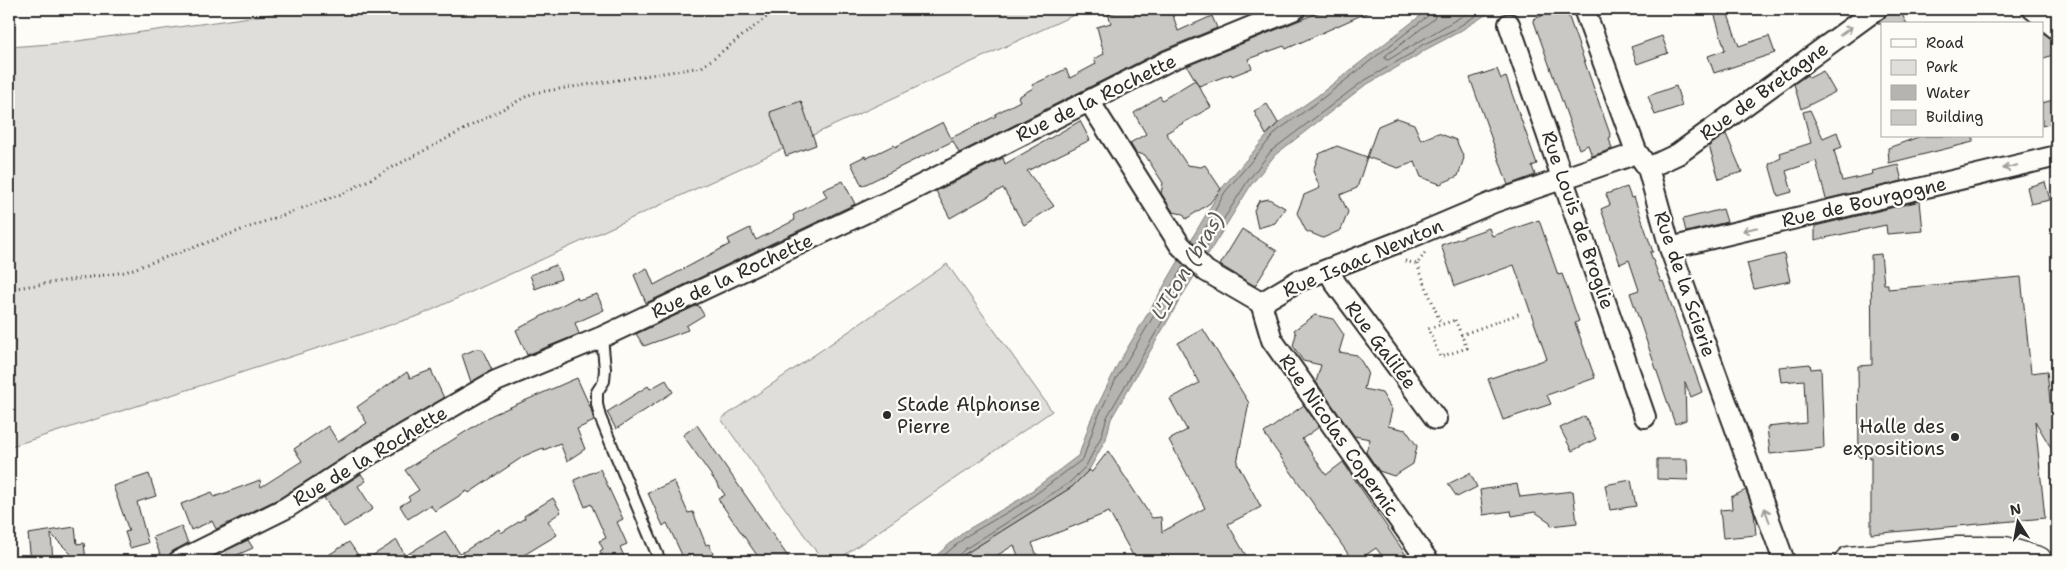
<svg xmlns="http://www.w3.org/2000/svg" width="2066" height="570" font-family="'Shantell Sans',sans-serif">
	<style>
		.green { fill: #dfdeda; stroke: #858482 }
		.water { fill: #b5b4b1; stroke: #7e7d7b }
		.lines { fill: none; stroke-linecap: round; stroke-linejoin: round }
		.shore { stroke: #626261; stroke-width: 1 }
		.building { fill: #c9c8c4; stroke: #2b2b2b }
		.service-casing { stroke: #2b2b2b; stroke-width: 14 }
		.minor-casing { stroke: #2b2b2b; stroke-width: 24 }
		.primary-casing { stroke: #2b2b2b; stroke-width: 31 }
		.path { stroke: #2b2b2b; stroke-width: 3; stroke-dasharray: 1 4; stroke-linecap: butt }
		.service { stroke: #fdfcf7; stroke-width: 10 }
		.minor { stroke: #fdfcf7; stroke-width: 20 }
		.primary { stroke: #fdfcf7; stroke-width: 28 }
		.oneway { stroke: #9e9e9b }
		.poi-dot { fill: #2b2b2b; stroke: #fdfcf7; stroke-width: 2 }
		.labels { text-anchor: middle; dominant-baseline: central; stroke-width: 4.5; stroke-linejoin: round; paint-order: stroke }
		.street-label { font-size: 19px; fill: #2b2b2b; stroke: #fdfcf7 }
		.poi-label { font-size: 19px; fill: #2b2b2b; stroke: #fdfcf7; text-anchor: start }
		.water-label { font-size: 20px; font-style: italic; fill: #5b5b5a; stroke: #fdfcf7 }
	</style>
	<rect width="100%" height="100%" fill="#fdfcf7"/>
	<filter id="ink" filterUnits="userSpaceOnUse"><feTurbulence type="fractalNoise" baseFrequency=".02" numOctaves="2"/><feDisplacementMap in="SourceGraphic" scale="10" xChannelSelector="R" yChannelSelector="G"/><feConvolveMatrix kernelMatrix="1 2 1 2 8 2 1 2 1" color-interpolation-filters="sRGB"/></filter>
	<g filter="url(#ink)">
		<g class="green">
			<polygon points="308,9 1087,9 421,315 9,447 9,47 63,43"/>
			<polygon points="947,264 1052,411 836,561 823,561 721,419"/>
		</g>
		<polygon class="water" points="1429,9 1495,9 1457,33 1425,50 1415,57 1364,86 1275,155 1251,185 1182,296 1111,419 1106,439 1089,470 1072,487 967,553 958,561 930,561 965,531 1022,498 1079,455 1091,419 1118,364 1221,189 1278,123 1316,97"/>
		<g class="lines">
			<g class="shore">
				<polyline points="1437,9 1434,19 1385,56 1385,59 1388,60 1474,9"/>
				<polyline points="1196,245 1225,192 1277,131 1319,101 1429,15 1431,9"/>
				<polyline points="1203,252 1247,182 1271,151 1362,82 1412,53 1422,45 1455,29 1486,9"/>
				<polyline points="955,559 965,549 1069,483 1086,466 1101,437 1107,417 1191,272"/>
				<polyline points="937,561 968,535 1025,502 1083,459 1096,421 1116,379 1184,265"/>
			</g>
		</g>
		<g class="building">
			<polygon points="1126,9 1171,9 1178,31 1212,16 1217,28 1163,50 959,153 953,141 862,186 851,163 865,156 867,158 894,145 895,147 943,122 951,138 996,116 995,114 1020,101 1018,97 1033,88 1032,85 1066,69 1070,78 1096,64 1094,59 1104,54 1097,27 1111,23 1108,14"/>
			<polygon points="1327,9 1375,9 1286,49 1284,46 1248,59 1252,68 1232,76 1231,74 1199,86 1187,66"/>
			<polygon points="1540,9 1566,9 1611,137 1609,138 1612,149 1592,156 1588,145 1579,149 1533,19 1542,16"/>
			<polygon points="1713,9 1726,9 1739,46 1769,36 1775,53 1714,73 1708,56 1725,50"/>
			<polygon points="1892,9 1899,9 1907,24 1877,24 1884,18"/>
			<polygon points="2042,32 2050,38 2057,41 2057,53 2042,59"/>
			<polygon points="1662,36 1668,53 1637,64 1631,47"/>
			<polygon points="1497,69 1501,79 1506,77 1537,164 1532,166 1535,175 1508,185 1470,78"/>
			<polygon points="1823,71 1835,92 1801,109 1794,84 1807,75 1809,78"/>
			<polygon points="1195,80 1211,107 1166,133 1187,165 1201,167 1205,165 1221,189 1210,203 1186,219 1183,214 1173,212 1161,193 1163,183 1145,155 1136,153 1130,143 1146,134 1134,113 1160,96 1162,100"/>
			<polygon points="1676,86 1682,106 1655,115 1648,96"/>
			<polygon points="2057,99 2057,122 2042,126 2042,103"/>
			<polygon points="801,101 816,145 786,156 770,112"/>
			<polygon points="1267,104 1278,123 1266,135 1254,111"/>
			<polygon points="1810,110 1823,138 1837,132 1842,147 1834,150 1842,181 1873,174 1872,171 1898,165 1902,181 1826,199 1816,161 1786,171 1792,192 1778,196 1769,164 1781,158 1780,153 1811,143 1803,112"/>
			<polygon points="1397,118 1414,124 1421,140 1438,133 1456,140 1464,158 1458,176 1440,184 1421,177 1415,162 1398,168 1367,157 1357,188 1340,195 1348,212 1341,230 1323,238 1306,231 1297,213 1304,195 1320,188 1313,171 1319,154 1337,146 1367,157 1378,126"/>
			<polygon points="1080,121 1090,140 1027,171 1054,206 1024,225 1003,188 950,218 936,191 1003,158 1005,164"/>
			<polygon points="1726,134 1742,172 1719,179 1709,146"/>
			<polygon points="1921,136 1973,136 1973,142 1889,163 1888,148"/>
			<polygon points="843,181 855,204 646,303 634,275 647,268 654,285 730,244 728,239 750,228 756,240 795,220 793,215 827,197 823,190"/>
			<polygon points="2045,182 2050,200 2031,204 2027,187"/>
			<polygon points="1627,187 1631,198 1634,197 1653,252 1650,252 1661,282 1663,281 1702,392 1691,397 1685,382 1686,420 1675,424 1630,293 1639,290 1629,260 1620,264 1601,209 1610,205 1606,194"/>
			<polygon points="1269,199 1285,208 1275,223 1258,228 1254,210 1259,201"/>
			<polygon points="1920,201 1923,231 1887,234 1886,225 1815,240 1815,226"/>
			<polygon points="1723,209 1727,222 1686,232 1683,219"/>
			<polygon points="1539,220 1558,275 1562,274 1565,282 1579,321 1575,323 1595,378 1547,395 1551,404 1503,420 1488,379 1547,359 1514,265 1455,286 1441,245 1489,228 1492,236"/>
			<polygon points="1242,229 1277,251 1255,286 1220,265"/>
			<polygon points="1784,254 1790,281 1754,289 1747,263"/>
			<polygon points="1881,254 1884,284 1888,284 1888,289 2021,277 2031,373 2047,371 2051,410 2057,410 2057,458 2035,421 2045,518 1871,534 1871,457 1859,457 1858,366 1872,365 1871,255"/>
			<polygon points="556,265 561,279 535,289 530,275"/>
			<polygon points="597,294 604,310 575,323 579,334 527,355 516,330 577,297 578,300"/>
			<polygon points="698,305 704,315 686,326 688,330 644,346 636,334"/>
			<polygon points="1315,315 1333,319 1344,335 1339,352 1357,355 1368,372 1364,389 1382,393 1392,410 1388,426 1406,430 1417,446 1413,464 1394,476 1379,471 1366,452 1370,439 1354,436 1316,382 1321,365 1303,361 1293,346 1296,334 1294,330"/>
			<polygon points="1203,329 1249,403 1237,463 1261,507 1228,524 1249,561 1136,561 1109,512 1032,543 1039,561 1020,561 1014,545 988,561 954,561 1072,487 1089,470 1092,472 1108,451 1152,518 1161,517 1162,532 1205,508 1169,440 1187,430 1170,399 1199,383 1178,343"/>
			<polygon points="476,349 482,349 492,370 471,382 462,355"/>
			<polygon points="1810,364 1811,369 1821,368 1824,448 1770,454 1767,427 1806,423 1804,380 1781,382 1779,367"/>
			<polygon points="431,370 444,398 359,447 280,498 216,529 212,521 191,530 181,504 212,492 214,497 260,480 261,487 302,461 294,449 310,438 328,426 338,442 367,423 357,407 407,372 410,378"/>
			<polygon points="577,378 591,409 594,421 577,429 585,449 567,461 560,443 544,450 543,448 524,456 469,493 467,491 435,511 430,505 408,519 400,506 410,500 408,497 419,490 405,470 492,415"/>
			<polygon points="666,380 673,392 616,429 607,412 648,386 650,389"/>
			<polygon points="1304,405 1319,427 1302,439 1326,475 1343,462 1406,555 1397,561 1386,561 1376,548 1357,561 1353,561 1264,433"/>
			<polygon points="1585,416 1596,439 1572,451 1560,428"/>
			<polygon points="697,425 739,486 791,561 761,561 718,499 725,495 683,435"/>
			<polygon points="1657,459 1687,459 1688,480 1657,479"/>
			<polygon points="600,469 623,519 617,522 627,544 620,547 626,561 604,561 600,551 603,549 599,541 606,538 591,504 585,507 574,480"/>
			<polygon points="1470,473 1477,487 1457,497 1448,484"/>
			<polygon points="149,474 156,496 137,502 148,543 130,548 125,532 129,531 113,486"/>
			<polygon points="361,474 366,481 358,486 373,509 344,527 324,498"/>
			<polygon points="1631,480 1636,506 1610,510 1605,485"/>
			<polygon points="674,481 688,513 693,512 706,545 709,544 716,561 668,561 682,555 667,523 663,526 648,493"/>
			<polygon points="1517,484 1520,497 1573,491 1577,523 1551,526 1550,522 1535,512 1512,516 1511,511 1483,515 1480,490"/>
			<polygon points="1746,490 1754,512 1756,535 1723,538 1720,510 1732,509 1731,497"/>
			<polygon points="553,498 561,512 548,521 557,535 514,561 364,561 397,540 405,556 445,531 460,554 499,529 501,533 525,518 524,516"/>
			<polygon points="181,526 188,543 173,551 169,555 167,561 163,561 153,537"/>
			<polygon points="75,527 77,544 84,543 86,561 78,561 51,534 53,561 31,561 28,534"/>
			<polygon points="248,540 253,548 228,559 225,551"/>
			<polygon points="349,542 362,561 319,561"/>
		</g>
		<g class="lines">
			<g class="service-casing">
				<polyline id="service" points="602,337 605,369 604,381 597,392 597,404 600,417 660,561"/>
			</g>
			<g class="minor-casing">
				<g id="minor">
					<polyline points="1584,9 1636,151 1648,168 1670,248 1784,561"/>
					<polyline points="2033,9 2057,29"/>
					<polyline points="1509,24 1645,417"/>
					<polyline points="1089,101 1180,245 1206,271 1261,303 1298,281 1409,238 1494,202 1626,157 1636,151"/>
					<polyline points="1648,168 1678,154 1877,9"/>
					<polyline points="1670,248 2057,156"/>
					<polyline points="1328,270 1336,284 1436,419"/>
					<polyline points="1261,303 1272,340 1428,561"/>
					<polyline points="179,561 286,508 365,457 496,381 602,337 894,199 1168,61 1295,9"/>
				</g>
			</g>
			<g class="primary-casing">
				<polyline id="primary" points="1849,561 1958,551 2005,551 2038,561"/>
			</g>
			<g class="path">
				<polyline points="1405,261 1417,264 1425,253"/>
				<polyline points="1417,264 1441,324"/>
				<polyline points="9,289 125,272 344,193 533,93 702,67 768,16 772,9"/>
				<polygon points="1455,320 1467,348 1440,357 1428,329"/>
				<polyline points="1461,335 1521,313"/>
			</g>
			<use href="#service" class="service"/>
			<use href="#minor" class="minor"/>
			<use href="#primary" class="primary"/>
		</g>
		<defs><path id="oneway-shaft" d="M-6 0H5M1.5-3L5.5 0L1.5 3" fill="none" stroke-width="1.6" stroke-linecap="round" stroke-linejoin="round" transform="scale(1.25)"/></defs>
		<g class="oneway">
			<use href="#oneway-shaft" transform="translate(1846 31) rotate(-36)"/>
			<use href="#oneway-shaft" transform="translate(2010 167) rotate(167)"/>
			<use href="#oneway-shaft" transform="translate(1750 229) rotate(167)"/>
			<use href="#oneway-shaft" transform="translate(1767 515) rotate(-110)"/>
		</g>
	</g>
	<g class="poi-dot">
		<circle cx="887" cy="415" r="5"/>
		<circle cx="1955" cy="437" r="5"/>
	</g>
	<g class="labels">
		<g class="street-label">
			<text transform="translate(1764 91) rotate(-36)">Rue de Bretagne</text>
			<text transform="translate(1096 98) rotate(-26)">Rue de la Rochette</text>
			<text transform="translate(1864 202) rotate(-13)">Rue de Bourgogne</text>
			<text transform="translate(1578 220) rotate(71)">Rue Louis de Broglie</text>
			<text transform="translate(1363 258) rotate(-23)">Rue Isaac Newton</text>
			<text transform="translate(732 276) rotate(-25)">Rue de la Rochette</text>
			<text transform="translate(1685 284) rotate(71)">Rue de la Scierie</text>
			<text transform="translate(1381 345) rotate(53)">Rue Galilée</text>
			<text transform="translate(1339 435) rotate(55)">Rue Nicolas Copernic</text>
			<text transform="translate(370 456) rotate(-31)">Rue de la Rochette</text>
		</g>
		<g class="poi-label">
			<text x="897" y="404">Stade Alphonse<tspan x="897" dy="22">Pierre</tspan></text>
			<text x="1945" y="426" text-anchor="end">Halle des<tspan x="1945" dy="22">expositions</tspan></text>
		</g>
		<g class="water-label">
			<text transform="translate(1187 266) rotate(-59)">L'Iton (bras)</text>
		</g>
	</g>
	<rect width="2066" height="570" fill="none" stroke="#fdfcf7" stroke-width="30"/>
	<rect x="15" y="15" width="2036" height="540" fill="none" stroke="#2b2b2b" stroke-width="2" filter="url(#ink)"/>
	<rect x="1881" y="22" width="162" height="115" fill="#fdfcf7" stroke="#a9a8a5"/>
	<rect x="1891" y="39" width="25" height="8" fill="#fdfcf7" stroke="#a9a8a5"/>
	<text x="1926" y="48" font-size="15" fill="#2b2b2b">Road</text>
	<rect x="1891" y="60" width="25" height="15" fill="#dfdeda" stroke="#a9a8a5"/>
	<text x="1926" y="72" font-size="15" fill="#2b2b2b">Park</text>
	<rect x="1891" y="85" width="25" height="15" fill="#b5b4b1" stroke="#a9a8a5"/>
	<text x="1926" y="98" font-size="15" fill="#2b2b2b">Water</text>
	<rect x="1891" y="110" width="25" height="15" fill="#c9c8c4" stroke="#a9a8a5"/>
	<text x="1926" y="122" font-size="15" fill="#2b2b2b">Building</text>
	<g transform="translate(2018 522) rotate(349)" stroke="#fdfcf7" stroke-width="4" paint-order="stroke">
	<path d="M0-4L9 19L0 12L-9 19Z" fill="#2b2b2b"/>
	<text y="-8" font-size="14" font-weight="bold" text-anchor="middle" fill="#2b2b2b">N</text>
	</g>
</svg>
